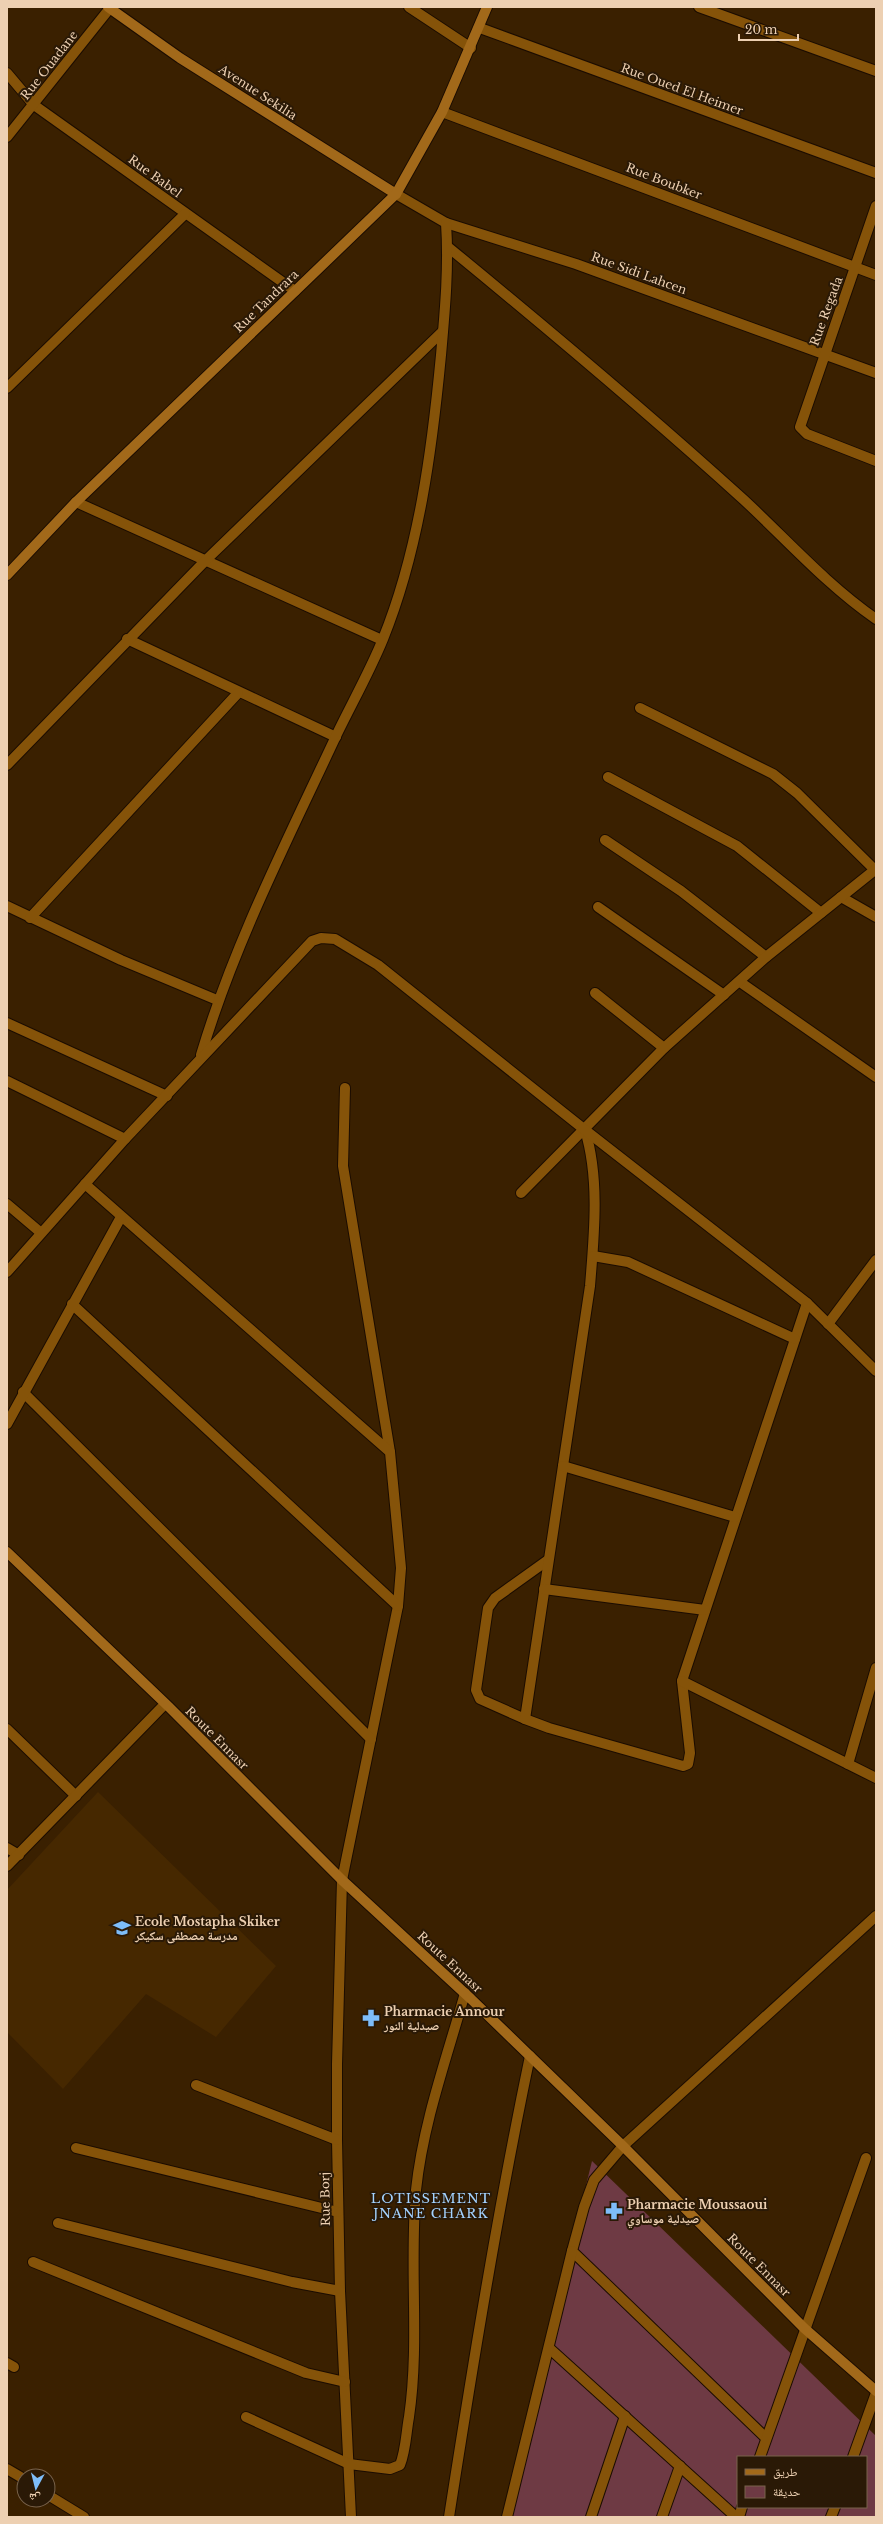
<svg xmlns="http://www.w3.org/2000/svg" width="883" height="2524" font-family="'Libre Baskerville','Noto Naskh Arabic',serif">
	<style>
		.built { fill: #462800 }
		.green { fill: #6e3a44; fill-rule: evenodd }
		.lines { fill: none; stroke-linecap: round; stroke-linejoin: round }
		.lane-casing { stroke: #1b0c00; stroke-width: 12 }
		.street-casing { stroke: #1b0c00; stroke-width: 12 }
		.secondary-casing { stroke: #1b0c00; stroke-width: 12 }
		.lane { stroke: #855309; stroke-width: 10 }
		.street { stroke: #855309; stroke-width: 10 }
		.secondary { stroke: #a2691a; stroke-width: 10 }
		.labels { text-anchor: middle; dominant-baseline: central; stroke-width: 4; stroke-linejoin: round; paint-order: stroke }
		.street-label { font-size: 12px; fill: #edd0b2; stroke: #2a1906 }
		.poi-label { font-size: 12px; font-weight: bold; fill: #edd0b2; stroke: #2a1906; text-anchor: start }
		.neighbourhood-label { font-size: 13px; letter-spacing: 1px; fill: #a3d2ff; stroke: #2a1906 }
	</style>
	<rect width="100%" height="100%" fill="#3a2000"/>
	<polygon class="built" points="98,1792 276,1966 216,2037 146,1994 63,2089 7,2032 7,1890"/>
	<path class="green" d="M592,2161L876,2436V2517H504ZM738,2457H866V2507H738Z"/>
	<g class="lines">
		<g class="lane-casing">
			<g id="lane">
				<path d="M448,247C548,329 648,413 744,500C787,540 827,585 876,619"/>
				<polyline points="525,1719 480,1699 476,1690 488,1608 495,1598 548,1560"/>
			</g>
		</g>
		<g class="street-casing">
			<g id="street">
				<polyline points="409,7 471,48"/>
				<polyline points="699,7 876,71"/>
				<polyline points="480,28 876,173"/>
				<polyline points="7,73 34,105 295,291"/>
				<polyline points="442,112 876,275"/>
				<polyline points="7,137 110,8"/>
				<polyline points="396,194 446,223 576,264 876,373"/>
				<polyline points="876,206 800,427 807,434 876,461"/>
				<polyline points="7,388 185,214"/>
				<polyline points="76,502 382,640"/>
				<polyline points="127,639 336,737"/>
				<polyline points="640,708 773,774 797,793 875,870"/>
				<polyline points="7,765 205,561 443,331"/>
				<polyline points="608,777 737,846 821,913"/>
				<polyline points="605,840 681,891 766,957"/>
				<polyline points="841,897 876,917"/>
				<polyline points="7,906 121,960 217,1000"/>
				<polyline points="598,907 724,995"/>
				<polyline points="30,918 238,693"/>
				<polyline points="740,982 876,1077"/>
				<polyline points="595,993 664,1048"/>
				<polyline points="7,1023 167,1096"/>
				<path d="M201,1055C234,944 288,839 337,734C352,703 370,671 383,639C419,550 432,450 441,355C445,310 449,267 446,223"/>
				<polyline points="7,1081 125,1139"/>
				<polyline points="345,1088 343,1166 390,1452"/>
				<path d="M585,1130C600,1179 594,1236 590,1286L525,1719L549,1728L683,1766L688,1764L690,1753L682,1681L807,1303"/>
				<polyline points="85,1184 390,1452 401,1568 398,1606 342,1880 337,2064 337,2140 340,2291 351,2517"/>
				<polyline points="521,1193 664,1048 766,957 876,869"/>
				<polyline points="7,1204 40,1232"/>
				<polyline points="593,1256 628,1262 795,1339"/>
				<polyline points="7,1272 125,1139 312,941 321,938 335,939 378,965 585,1130 807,1303 876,1371"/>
				<polyline points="72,1304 398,1606"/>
				<polyline points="828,1324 876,1260"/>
				<polyline points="23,1392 371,1739"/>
				<polyline points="7,1424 121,1217"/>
				<polyline points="563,1466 735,1517"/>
				<polyline points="544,1589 705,1610"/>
				<polyline points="682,1681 876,1778"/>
				<polyline points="7,1729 76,1796"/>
				<polyline points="848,1764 876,1668"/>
				<polyline points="7,1848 19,1855"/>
				<polyline points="7,1866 165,1704"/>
				<polyline points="196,2085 337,2140"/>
				<polyline points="76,2148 338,2212"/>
				<polyline points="58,2223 292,2282 340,2291"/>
				<polyline points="33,2262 306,2373 345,2382"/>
				<polyline points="549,2348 736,2517"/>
				<polyline points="7,2363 14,2367"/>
				<path d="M246,2417L349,2464L390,2469L400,2465C406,2450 406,2433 409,2417C420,2342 409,2266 416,2190C423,2123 447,2057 465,1993"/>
				<polyline points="766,2438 572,2251 584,2207 594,2180 623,2146 876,1916"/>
				<polyline points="760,2457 866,2158"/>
				<polyline points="853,2457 876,2393"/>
				<polyline points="7,2469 24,2479"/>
				<polyline points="48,2495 84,2517"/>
				<path d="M449,2517C473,2363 498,2209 530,2056"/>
				<polyline points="507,2517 572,2251"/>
				<polyline points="591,2517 625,2416"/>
				<polyline points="662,2517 680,2466"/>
				<polyline points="739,2517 742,2507"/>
				<polyline points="831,2517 835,2507"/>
			</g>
		</g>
		<g class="secondary-casing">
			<g id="secondary">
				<polyline points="108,7 180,58 396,194"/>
				<polyline points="7,575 76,502 396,194 442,112 487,7"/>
				<polyline points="7,1552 169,1707 342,1880 471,1999 623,2146 804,2328 876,2391"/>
			</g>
		</g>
		<use href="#lane" class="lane"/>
		<use href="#street" class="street"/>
		<use href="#secondary" class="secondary"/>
	</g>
	<defs>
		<g id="school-bare" transform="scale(1.38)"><path d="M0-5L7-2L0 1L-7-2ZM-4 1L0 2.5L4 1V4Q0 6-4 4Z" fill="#7ebdf9" stroke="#2a1906" stroke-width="2.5" paint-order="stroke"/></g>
		<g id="pharmacy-bare" transform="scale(1.38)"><path d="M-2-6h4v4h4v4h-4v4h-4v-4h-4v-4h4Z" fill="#7ebdf9" stroke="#2a1906" stroke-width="2.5" paint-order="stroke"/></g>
	</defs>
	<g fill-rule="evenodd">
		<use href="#school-bare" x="122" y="1928"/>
		<use href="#pharmacy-bare" x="371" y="2018"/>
		<use href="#pharmacy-bare" x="614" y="2211"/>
	</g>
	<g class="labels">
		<g class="street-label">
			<text transform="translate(49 65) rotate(-52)">Rue Ouadane</text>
			<text transform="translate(682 89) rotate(20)">Rue Oued El Heimer</text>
			<text transform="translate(258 92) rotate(33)">Avenue Sekilia</text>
			<text transform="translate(155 176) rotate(36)">Rue Babel</text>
			<text transform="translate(664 181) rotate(21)">Rue Boubker</text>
			<text transform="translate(639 273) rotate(20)">Rue Sidi Lahcen</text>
			<text transform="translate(266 301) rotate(-44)">Rue Tandrara</text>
			<text transform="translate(826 311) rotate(-70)">Rue Regada</text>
			<text transform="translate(217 1738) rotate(45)">Route Ennasr</text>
			<text transform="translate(450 1962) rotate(43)">Route Ennasr</text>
			<text transform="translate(325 2199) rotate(-91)">Rue Borj</text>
			<text transform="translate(759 2265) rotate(45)">Route Ennasr</text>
		</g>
		<g class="poi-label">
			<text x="135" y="1921">Ecole Mostapha Skiker<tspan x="135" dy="14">مدرسة مصطفى سكيكر</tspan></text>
			<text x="384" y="2011">Pharmacie Annour<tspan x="384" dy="14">صيدلية النور</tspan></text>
			<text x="627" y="2204">Pharmacie Moussaoui<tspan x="627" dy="14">صيدلية موساوي</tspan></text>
		</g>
		<g class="neighbourhood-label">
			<text x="431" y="2198">LOTISSEMENT<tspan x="431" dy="15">JNANE CHARK</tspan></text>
		</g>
	</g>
	<rect width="883" height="2524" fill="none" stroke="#edd0b2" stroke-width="16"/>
	<rect x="737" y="2456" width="130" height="52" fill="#2a1906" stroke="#78624b"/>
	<rect x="745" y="2469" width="20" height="6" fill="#a2691a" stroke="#78624b"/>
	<text x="773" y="2476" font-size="12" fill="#edd0b2">طريق</text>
	<rect x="745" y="2486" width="20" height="12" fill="#6e3a44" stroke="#78624b"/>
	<text x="773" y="2496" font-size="12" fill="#edd0b2">حديقة</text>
	<g transform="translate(36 2488) rotate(187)"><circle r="19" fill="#2a1906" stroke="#78624b"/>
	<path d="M0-3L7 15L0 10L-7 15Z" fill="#7ebdf9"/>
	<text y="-6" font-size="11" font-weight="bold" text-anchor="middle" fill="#edd0b2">ش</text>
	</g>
	<path d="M739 34v6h59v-6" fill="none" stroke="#edd0b2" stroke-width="2"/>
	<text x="745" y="34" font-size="12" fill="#edd0b2" stroke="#2a1906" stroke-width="3" paint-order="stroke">20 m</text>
</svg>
